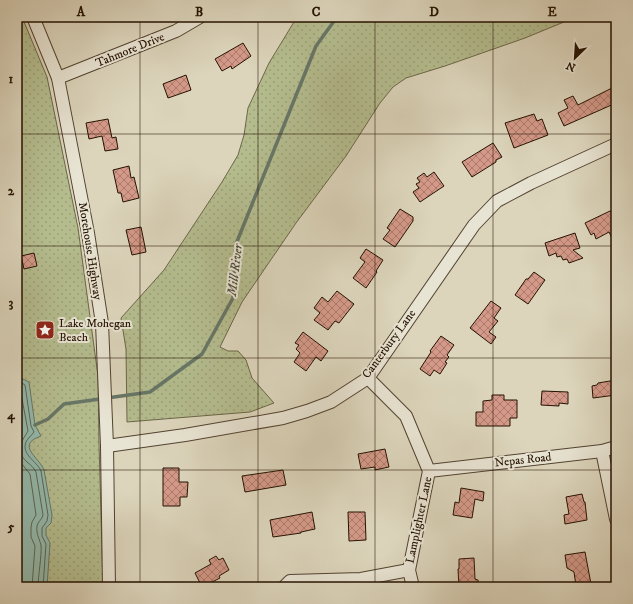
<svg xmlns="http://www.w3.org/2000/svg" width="633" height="604" font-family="'IM FELL DW Pica',serif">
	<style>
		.grass { fill: url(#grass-dots); stroke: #6c6648 }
		.water { fill: #93b9ab; stroke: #677667 }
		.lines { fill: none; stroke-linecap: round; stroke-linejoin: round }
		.shore { stroke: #5c6556; stroke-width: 1 }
		.stream { stroke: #677667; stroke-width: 3.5 }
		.building { fill: url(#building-cross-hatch); stroke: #241101 }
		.minor-casing { stroke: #524230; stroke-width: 14 }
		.minor { stroke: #e8e4d3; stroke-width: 12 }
		.grid { fill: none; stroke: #241101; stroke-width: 1; stroke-opacity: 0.55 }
		.labels { text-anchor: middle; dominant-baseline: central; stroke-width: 4; stroke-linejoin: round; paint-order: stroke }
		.street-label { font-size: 12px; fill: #241101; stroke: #e8e4d3 }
		.poi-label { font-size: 12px; fill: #241101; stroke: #e8e4d3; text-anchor: start }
		.water-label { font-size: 13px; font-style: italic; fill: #4b4c3c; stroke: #e8e4d3 }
		.neatline { fill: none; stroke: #241101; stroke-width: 1.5 }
		.grid-label { font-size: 13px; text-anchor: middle; font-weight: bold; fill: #241101 }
	</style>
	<defs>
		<pattern id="grass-dots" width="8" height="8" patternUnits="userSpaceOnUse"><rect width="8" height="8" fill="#b4bc8e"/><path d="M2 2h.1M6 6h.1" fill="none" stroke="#9ba179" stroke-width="1.8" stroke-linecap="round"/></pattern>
		<pattern id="building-cross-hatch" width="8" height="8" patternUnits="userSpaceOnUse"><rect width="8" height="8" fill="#d49988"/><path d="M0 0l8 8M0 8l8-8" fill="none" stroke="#ac7b6d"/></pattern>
	</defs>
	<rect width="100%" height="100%" fill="#dcd5bc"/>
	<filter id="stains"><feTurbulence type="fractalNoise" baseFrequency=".005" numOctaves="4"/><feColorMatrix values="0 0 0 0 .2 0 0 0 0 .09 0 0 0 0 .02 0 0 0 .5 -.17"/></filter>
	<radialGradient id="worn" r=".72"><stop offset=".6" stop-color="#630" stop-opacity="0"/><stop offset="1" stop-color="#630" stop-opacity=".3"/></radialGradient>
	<g class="grass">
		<polygon points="17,17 22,17 47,77 78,228 98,376 99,443 103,587 17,587"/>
		<polygon points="297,17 576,17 525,38 445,66 406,78 393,87 380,103 346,156 296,223 242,302 220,347 228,351 238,351 246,360 252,378 274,403 250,412 127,422 126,349 121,318 164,270 222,182 238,155 244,135 248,108 269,63"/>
	</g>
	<path class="water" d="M17,376L29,382L35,425L41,436C15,445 39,457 44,470L52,515L51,523L46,528V535L50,543L47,587H17Z"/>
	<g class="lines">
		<g class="shore">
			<path d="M17,380L25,385L31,426L34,432C32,435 27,439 26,442C21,455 37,461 41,471L48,515L47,521L42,528V536L46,544L43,587"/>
			<path d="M17,386L20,388L28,431C21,443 14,450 27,462C31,465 34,468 36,472L43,515C42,520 38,521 37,526C36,533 39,538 41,545C42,555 38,576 38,587"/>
			<polyline points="17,458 30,474 36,515 32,522 31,527 31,537 35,546 32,587"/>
		</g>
		<polyline class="stream" points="35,425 48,419 64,404 150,392 202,354 233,298 236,244 316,46 337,17"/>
	</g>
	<g class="building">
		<polygon points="243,43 251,56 232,69 231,66 222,71 215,59"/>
		<polygon points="186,75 191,90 168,98 163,84"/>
		<polygon points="616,86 616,103 564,126 558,113 568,108 564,100 573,96 578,105"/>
		<polygon points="534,114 537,121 542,119 548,135 514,148 505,123"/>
		<polygon points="108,119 112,138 116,137 118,149 105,151 102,136 89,139 86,123"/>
		<polygon points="493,143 502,157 496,160 496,162 472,177 462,162"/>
		<polygon points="129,166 131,178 134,177 139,198 123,202 121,193 118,193 113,170"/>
		<polygon points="434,172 444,186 420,202 413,192 419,188 416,184 420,182 417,178 424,173 427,177"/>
		<polygon points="400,209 413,217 413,221 395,247 383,239 390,230 387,228"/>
		<polygon points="610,211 612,213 616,211 616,246 609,232 596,239 594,233 591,235 585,223"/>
		<polygon points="141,227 146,252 132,255 126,230"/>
		<polygon points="575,233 580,248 573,250 583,258 569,263 567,259 563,260 561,256 557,257 556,253 549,256 545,243"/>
		<polygon points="366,249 383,260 376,271 377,272 366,288 353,278 365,262 360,258"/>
		<polygon points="34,253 37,266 24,269 21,256"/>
		<polygon points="534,272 545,280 528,304 515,295 526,279 528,279"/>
		<polygon points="337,291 354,304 339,323 335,321 328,330 314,320 320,313 314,308 322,297 328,302"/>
		<polygon points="491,301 501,308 494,318 498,321 489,332 496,337 491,344 470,328"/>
		<polygon points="303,332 328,351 321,361 316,357 306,371 294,362 300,353 296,349 299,345 295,343"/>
		<polygon points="441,336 454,345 447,355 449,357 445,362 447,363 440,374 434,370 430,376 420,369 431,352 430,351"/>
		<polygon points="616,380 616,395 593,398 592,386 597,385 598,383"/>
		<polygon points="542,391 568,392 568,404 559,403 559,406 541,405"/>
		<polygon points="492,395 504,395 504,400 517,400 517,418 510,418 510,426 476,426 476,412 483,412 483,401 492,400"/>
		<polygon points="385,449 389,467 375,470 375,467 361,469 358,454"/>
		<polygon points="163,468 179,468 179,482 188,482 187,497 180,497 180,506 163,506"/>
		<polygon points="283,470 286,485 245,492 242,476"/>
		<polygon points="461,488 484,492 483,501 475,499 472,518 453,515 455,502 459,503"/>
		<polygon points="582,494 584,502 585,502 587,520 565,524 564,515 569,514 566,497"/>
		<polygon points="312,512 315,529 301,532 301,533 273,537 270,520"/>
		<polygon points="348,512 365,512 366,540 349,541"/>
		<polygon points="585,552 591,584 576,586 574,572 567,568 565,555"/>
		<polygon points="216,556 219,560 223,558 229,570 219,576 220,578 202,587 195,573 211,564 209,560"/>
		<polygon points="474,558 475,579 478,580 479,587 459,587 458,569 459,569 459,559"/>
	</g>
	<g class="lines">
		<g class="minor-casing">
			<g id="minor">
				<polyline points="33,17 58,78 88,233 102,323 107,446 109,587"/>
				<polyline points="58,78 176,31 200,17"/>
				<polyline points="368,378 406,416 429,471 409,570 413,587"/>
				<polyline points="107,446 185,435 283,418 307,411 331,402 368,378 474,225 497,201 531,183 616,144"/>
				<polyline points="602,451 616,519"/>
				<polyline points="429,471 602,451 616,447"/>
				<polyline points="284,587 290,581 361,579 409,570"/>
			</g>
		</g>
		<use href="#minor" class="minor"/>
	</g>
	<path class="grid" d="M140,17V587M258,17V587M375,17V587M493,17V587M17,134H616M17,246H616M17,358H616M17,470H616"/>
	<defs>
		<g id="sight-square" transform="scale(1)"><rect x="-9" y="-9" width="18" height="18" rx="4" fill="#8f2418" stroke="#e8e4d3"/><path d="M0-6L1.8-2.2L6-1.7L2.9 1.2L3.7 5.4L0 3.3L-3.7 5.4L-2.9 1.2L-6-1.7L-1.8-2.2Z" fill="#fff"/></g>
	</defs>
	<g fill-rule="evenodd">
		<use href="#sight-square" x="45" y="330"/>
	</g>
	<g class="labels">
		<g class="street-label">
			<text transform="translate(130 50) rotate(-22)">Tahmore Drive</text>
			<text transform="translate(90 251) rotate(81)">Morehouse Highway</text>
			<text transform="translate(389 344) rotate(-54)">Canterbury Lane</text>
			<text transform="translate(523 460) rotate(-6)">Nepas Road</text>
			<text transform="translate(419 520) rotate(-78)">Lamplighter Lane</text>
		</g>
		<g class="poi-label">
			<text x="59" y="323">Lake Mohegan<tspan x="59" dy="14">Beach</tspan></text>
		</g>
		<g class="water-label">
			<text transform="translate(235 270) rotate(-83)">Mill River</text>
		</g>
	</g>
	<rect width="633" height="604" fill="none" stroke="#dcd5bc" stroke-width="44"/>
	<g transform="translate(575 58) rotate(205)" stroke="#e8e4d3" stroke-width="3" paint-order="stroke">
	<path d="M0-3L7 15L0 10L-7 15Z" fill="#241101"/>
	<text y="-6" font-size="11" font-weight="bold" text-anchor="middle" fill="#241101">N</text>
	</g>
	<rect x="22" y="22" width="589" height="560" class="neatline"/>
	<g class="grid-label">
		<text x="81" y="16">A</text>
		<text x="199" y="16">B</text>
		<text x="316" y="16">C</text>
		<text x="434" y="16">D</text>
		<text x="552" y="16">E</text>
		<text x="11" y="83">1</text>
		<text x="11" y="195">2</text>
		<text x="11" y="307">3</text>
		<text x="11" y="419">4</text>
		<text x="11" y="531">5</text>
	</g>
	<rect width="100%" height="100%" filter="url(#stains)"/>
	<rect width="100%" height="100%" fill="url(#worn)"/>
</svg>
